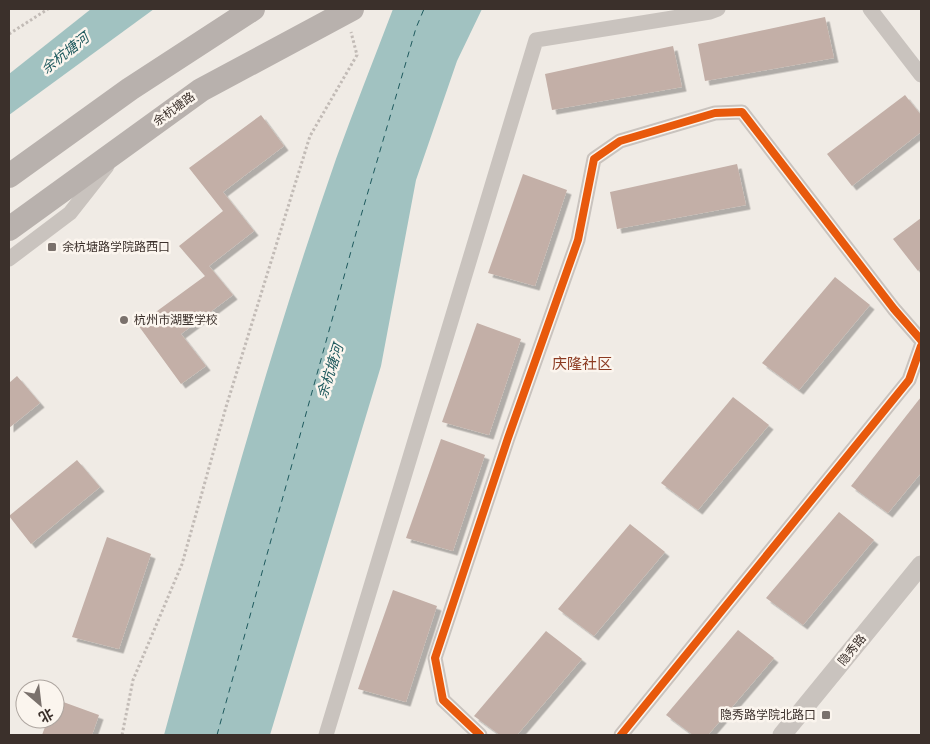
<svg xmlns="http://www.w3.org/2000/svg" width="930" height="744" font-family="'Archivo Narrow','Noto Sans SC',sans-serif">
	<style>
		.water { fill: #a1c2c1 }
		.lines { fill: none; stroke-linecap: round; stroke-linejoin: round }
		.ferry { stroke: #1f5a5e; stroke-width: 1; stroke-dasharray: 6 5; stroke-linecap: butt }
		.building { fill: #c3afa7; filter: url(#shadow) }
		.path { stroke: #c2bbb6; stroke-width: 3; stroke-dasharray: 2.5 2.5; stroke-linecap: butt }
		.minor { stroke: #c9c3be; stroke-width: 15 }
		.tertiary { stroke: #c9c3be; stroke-width: 19 }
		.primary { stroke: #b8b1ad; stroke-width: 24 }
		.cycleway-casing { stroke: #fbf5ee; stroke-width: 11 }
		.cycleway { stroke: #e8590c; stroke-width: 8 }
		.poi-dot { fill: #7a716c; stroke: #fbf5ee; stroke-width: 2 }
		.labels { text-anchor: middle; dominant-baseline: central; stroke-width: 5; stroke-linejoin: round; paint-order: stroke }
		.street-label { font-size: 12px; fill: #3b302b; stroke: #fbf5ee }
		.poi-label { font-size: 12px; fill: #3b302b; stroke: #fbf5ee; text-anchor: start }
		.water-label { font-size: 14px; font-style: italic; fill: #1f5a5e; stroke: #fbf5ee }
		.quarter-label { font-size: 15px; fill: #8c3b22; stroke: #fbf5ee }
	</style>
	<defs>
		<filter id="shadow"><feDropShadow dx="4.5" dy="4.5" stdDeviation="0" flood-color="#0004"/></filter>
	</defs>
	<rect width="100%" height="100%" fill="#f0ebe5"/>
	<g class="water">
		<polygon points="91,9 154,9 9,115 9,74"/>
		<path d="M393,9H482L457,61L416,180L381,366L270,735H164C217,542 270,348 336,159C354,109 374,59 393,9Z"/>
	</g>
	<g class="lines">
		<polyline class="ferry" points="217,735 358,226 416,28 424,9"/>
	</g>
	<g class="building">
		<polygon points="825,17 834,58 705,81 698,44"/>
		<polygon points="673,46 682,87 552,110 545,74"/>
		<polygon points="905,95 921,115 921,132 852,186 827,154"/>
		<polygon points="261,115 284,146 223,192 254,231 209,266 233,295 181,334 206,366 181,384 138,325 205,276 179,246 223,211 189,168"/>
		<polygon points="737,164 746,205 617,229 610,192"/>
		<polygon points="523,174 567,190 535,286 488,273"/>
		<polygon points="921,218 921,268 918,271 893,239"/>
		<polygon points="835,277 870,305 799,390 762,363"/>
		<polygon points="477,323 521,339 489,435 442,422"/>
		<polygon points="17,376 40,403 9,428 9,383"/>
		<polygon points="733,397 769,425 698,510 661,483"/>
		<polygon points="921,397 921,473 888,513 851,486"/>
		<polygon points="441,439 485,455 453,551 406,538"/>
		<polygon points="77,460 100,487 31,544 9,516"/>
		<polygon points="839,512 874,540 803,625 766,598"/>
		<polygon points="630,524 665,552 594,636 558,609"/>
		<polygon points="107,537 151,554 119,649 72,637"/>
		<polygon points="393,590 437,606 406,702 358,689"/>
		<polygon points="738,630 774,658 708,735 693,735 666,715"/>
		<polygon points="546,631 582,659 517,735 500,735 474,716"/>
		<polygon points="55,699 99,715 92,735 42,735 48,719 55,719"/>
	</g>
	<g class="lines">
		<g class="path">
			<polyline points="9,34 48,9"/>
			<polyline points="122,735 133,680 182,564 226,407 310,136 357,55 351,32"/>
		</g>
		<g class="minor">
			<polyline points="870,9 921,75"/>
			<polyline points="9,259 70,213 107,166"/>
			<polyline points="326,735 536,40 710,12 718,9"/>
			<polyline points="480,735 443,700 435,658 508,438 578,240 594,159 620,141 715,113 742,112 894,309 921,340"/>
			<polyline points="621,735 909,380 921,346"/>
		</g>
		<polyline class="tertiary" points="782,735 921,565"/>
		<g class="primary">
			<polyline points="9,176 130,89 253,9"/>
			<polyline points="9,229 201,90 352,9"/>
		</g>
		<g class="cycleway-casing">
			<g id="cycleway">
				<polyline points="480,735 443,700 435,658 508,438 578,240 594,159 620,141 715,113 742,112 894,309 921,340"/>
				<polyline points="621,735 909,380 921,346"/>
			</g>
		</g>
		<use href="#cycleway" class="cycleway"/>
	</g>
	<g class="poi-dot">
		<rect x="47" y="242" width="10" height="10" rx="2.5"/>
		<circle cx="124" cy="320" r="5"/>
		<rect x="821" y="710" width="10" height="10" rx="2.5"/>
	</g>
	<g class="labels">
		<g class="street-label">
			<text transform="translate(174 109) rotate(-36)">余杭塘路</text>
			<text transform="translate(852 650) rotate(-51)">隐秀路</text>
		</g>
		<g class="poi-label">
			<text x="62" y="247">余杭塘路学院路西口</text>
			<text x="134" y="320">杭州市湖墅学校</text>
			<text x="816" y="715" text-anchor="end">隐秀路学院北路口</text>
		</g>
		<g class="water-label">
			<text transform="translate(65 53) rotate(-38)">余杭塘河</text>
			<text transform="translate(330 371) rotate(-72)">余杭塘河</text>
		</g>
		<g class="quarter-label">
			<text x="582" y="363">庆隆社区</text>
		</g>
	</g>
	<rect width="930" height="744" fill="none" stroke="#3b302b" stroke-width="20"/>
	<g transform="translate(40 704) rotate(152)"><circle r="24" fill="#fbf5ee" stroke="#aea6a0"/>
	<path d="M0-4L9 19L0 12L-9 19Z" fill="#7a716c"/>
	<text y="-8" font-size="14" font-weight="bold" text-anchor="middle" fill="#3b302b">北</text>
	</g>
</svg>
